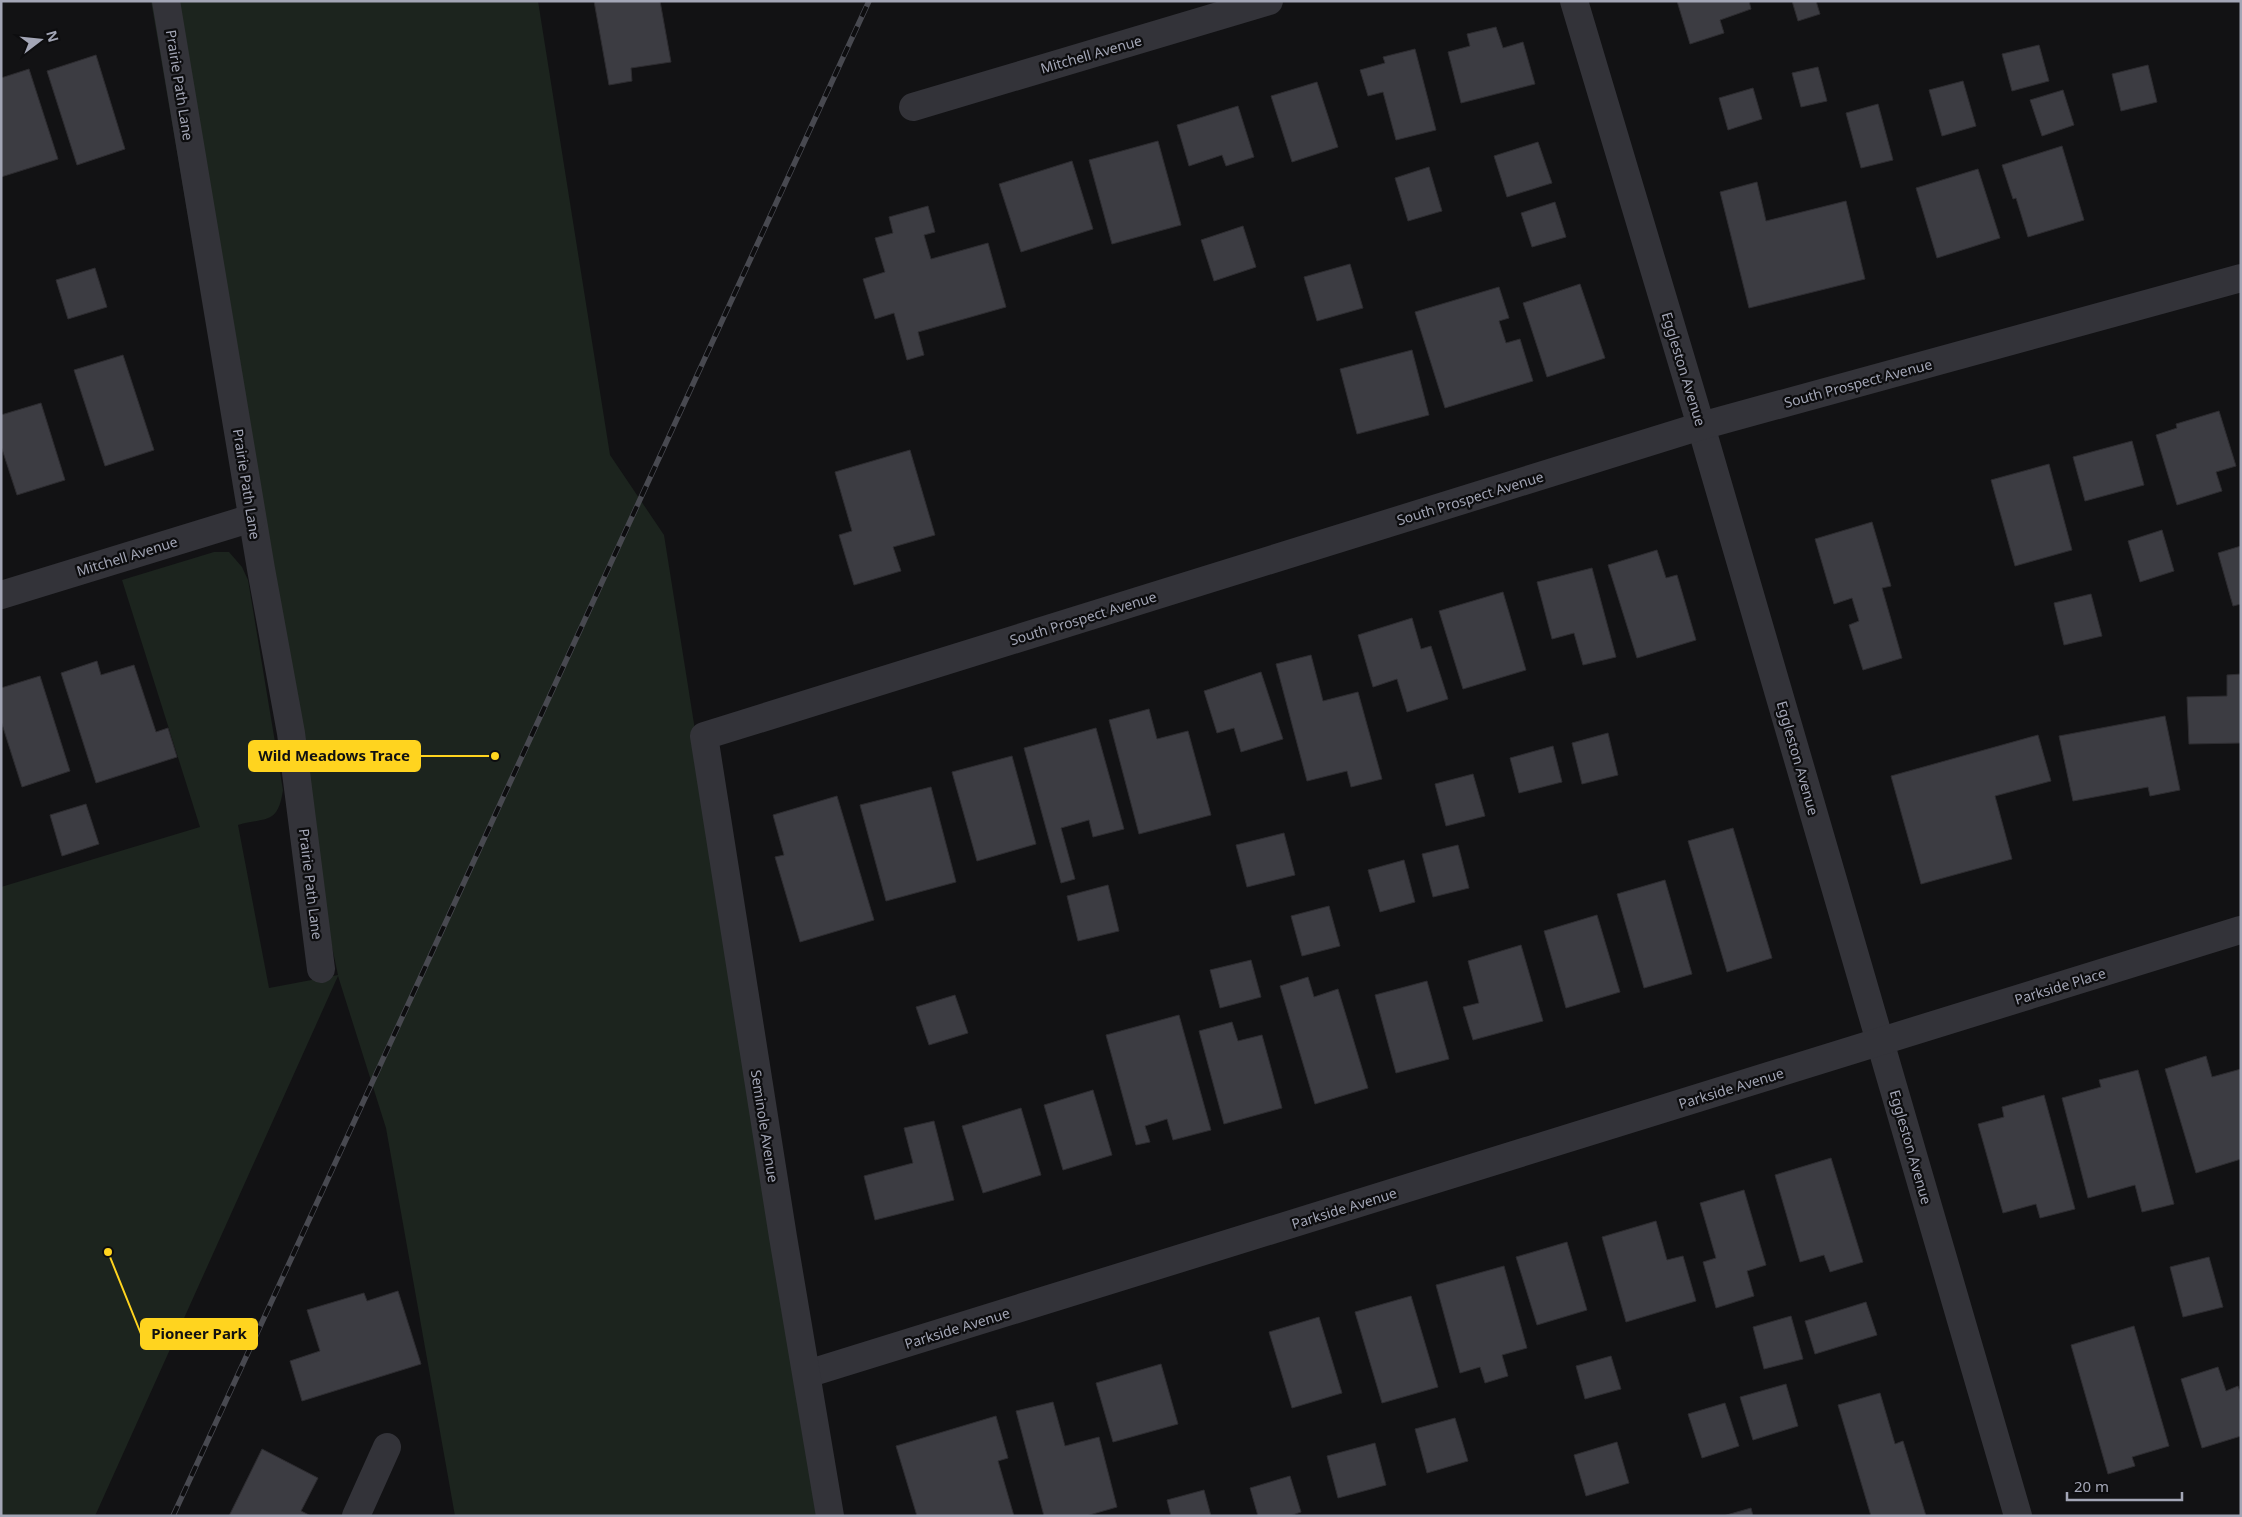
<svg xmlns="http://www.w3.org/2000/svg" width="2242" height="1517" font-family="'Noto Sans',sans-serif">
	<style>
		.green { fill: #1c241e }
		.building { fill: #3c3c42; stroke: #2d2c30 }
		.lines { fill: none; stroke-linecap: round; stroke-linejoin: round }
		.minor { stroke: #333339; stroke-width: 28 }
		.rail-casing { stroke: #484950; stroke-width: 5.5 }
		.rail { stroke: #0d0d0f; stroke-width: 4; stroke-dasharray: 11; stroke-linecap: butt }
		.labels { text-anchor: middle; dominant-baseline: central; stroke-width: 4.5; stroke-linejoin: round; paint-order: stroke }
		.street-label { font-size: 14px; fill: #a3a6b6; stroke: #0d0d0f }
		.leader { fill: none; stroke: #ffd41f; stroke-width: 2 }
		.callout-dot { fill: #ffd41f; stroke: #0d0d0f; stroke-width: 2 }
		.callout { fill: #ffd41f; stroke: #ffd41f; stroke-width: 2 }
		.callout-label { font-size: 15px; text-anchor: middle; font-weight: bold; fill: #111 }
	</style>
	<rect width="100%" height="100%" fill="#121214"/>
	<path class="green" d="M151,1H538L610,455L664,535L820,1516H455L386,1128L338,976L95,1516H1V887L200,827L122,580L214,552H229L242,567L248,580L283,790C278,825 266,817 238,825L269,988L338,975L239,511Z"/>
	<g class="building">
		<polygon points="594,1 660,1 671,62 631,68 632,81 609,85"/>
		<polygon points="1677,1 1749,1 1751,9 1720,20 1724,33 1690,44"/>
		<polygon points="1792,1 1816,1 1820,14 1798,21"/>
		<polygon points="1496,27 1503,48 1523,42 1535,84 1461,103 1448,52 1470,46 1467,34"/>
		<polygon points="2039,45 2049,81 2012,91 2002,54"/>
		<polygon points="1415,49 1436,130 1396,140 1383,92 1368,96 1360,70 1385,63 1383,57"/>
		<polygon points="96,55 125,149 77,165 47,71"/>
		<polygon points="2148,65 2157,102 2121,111 2112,74"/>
		<polygon points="1818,67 1827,101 1801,107 1792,73"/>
		<polygon points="29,69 58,159 1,177 1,78"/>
		<polygon points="1963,81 1976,126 1942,136 1929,90"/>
		<polygon points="1317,82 1338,147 1292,162 1271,96"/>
		<polygon points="1753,88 1762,119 1728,130 1719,98"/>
		<polygon points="2063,90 2074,125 2042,136 2030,100"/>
		<polygon points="1878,104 1893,160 1861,168 1846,113"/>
		<polygon points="1238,106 1254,157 1226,166 1222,155 1189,166 1177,125"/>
		<polygon points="1158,141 1181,225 1112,244 1089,160"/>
		<polygon points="1538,142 1552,183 1507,197 1494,156"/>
		<polygon points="2062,146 2084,220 2028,237 2016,198 2013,199 2002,165"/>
		<polygon points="1072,161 1093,229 1021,252 999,184"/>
		<polygon points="1429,167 1442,211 1408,221 1395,178"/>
		<polygon points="1978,169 2000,238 1937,258 1916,188"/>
		<polygon points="1757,182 1766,221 1846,201 1865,279 1749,308 1720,192"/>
		<polygon points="1555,202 1566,237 1532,247 1521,213"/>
		<polygon points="928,206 935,232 924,235 931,259 988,243 1006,307 918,332 924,355 907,360 894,313 875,319 863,279 885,272 875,238 893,233 889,217"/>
		<polygon points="1243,226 1256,267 1214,281 1201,240"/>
		<polygon points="1350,264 1363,308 1317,321 1304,277"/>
		<polygon points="95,268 107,307 68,319 56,280"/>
		<polygon points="1580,284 1605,358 1547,377 1523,303"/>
		<polygon points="1499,287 1509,318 1499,321 1506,343 1520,339 1533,381 1445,408 1415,312"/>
		<polygon points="1412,350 1429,415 1357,434 1340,369"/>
		<polygon points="123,355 154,450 105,466 74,370"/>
		<polygon points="41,403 65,480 17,495 1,446 1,415"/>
		<polygon points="2219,411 2236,466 2216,472 2222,491 2177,505 2156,435 2177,428 2176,424"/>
		<polygon points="2132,441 2144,485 2085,501 2073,457"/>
		<polygon points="910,450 935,535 893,547 901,571 854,585 839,535 852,531 835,472"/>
		<polygon points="2049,464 2072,550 2015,566 1991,480"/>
		<polygon points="1872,522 1891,586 1882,588 1902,658 1863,670 1849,625 1859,621 1852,598 1834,604 1815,539"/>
		<polygon points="2162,530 2174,571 2140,582 2128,541"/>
		<polygon points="2241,546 2241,604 2233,606 2218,553"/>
		<polygon points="1657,550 1666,578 1677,575 1696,640 1637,658 1608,565"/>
		<polygon points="1592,568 1616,657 1583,665 1574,633 1552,639 1537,582"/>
		<polygon points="1503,592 1526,670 1463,689 1439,611"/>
		<polygon points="2091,594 2102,636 2064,645 2054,603"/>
		<polygon points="1412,618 1421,649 1431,646 1448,699 1407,712 1397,679 1373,687 1358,635"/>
		<polygon points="1311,655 1323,701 1358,692 1382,779 1351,787 1347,771 1307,781 1276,664"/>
		<polygon points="97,661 101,675 134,665 156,732 168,728 177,757 96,783 61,673"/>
		<polygon points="1261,672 1283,739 1241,752 1234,728 1217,733 1204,691"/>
		<polygon points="2241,674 2241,743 2189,744 2187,697 2227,696 2227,675"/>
		<polygon points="40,676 70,771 22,787 1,721 1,688"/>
		<polygon points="1149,709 1157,739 1188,731 1211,815 1139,834 1109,720"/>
		<polygon points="2165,716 2180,790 2150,796 2148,787 2073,801 2059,736"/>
		<polygon points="1096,728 1124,829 1093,837 1089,820 1061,828 1075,879 1061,883 1024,748"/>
		<polygon points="1608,733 1618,775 1582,784 1572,743"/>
		<polygon points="2038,735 2051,781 1995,796 2012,859 1921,884 1891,776"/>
		<polygon points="1553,746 1562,782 1519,793 1510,758"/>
		<polygon points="1012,756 1036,844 977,861 952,772"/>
		<polygon points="1473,774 1485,816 1446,826 1435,784"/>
		<polygon points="931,787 956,882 886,901 860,805"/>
		<polygon points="837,796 874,920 800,942 775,857 784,855 773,815"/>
		<polygon points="86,804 99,844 62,856 50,815"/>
		<polygon points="1733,828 1772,958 1727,972 1688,841"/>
		<polygon points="1284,833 1295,875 1247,887 1236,845"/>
		<polygon points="1458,845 1469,888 1433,897 1422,854"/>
		<polygon points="1404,860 1415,902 1380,912 1368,870"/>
		<polygon points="1665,880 1692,974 1644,988 1617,894"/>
		<polygon points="1108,885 1119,931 1078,941 1067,896"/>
		<polygon points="1329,906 1340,946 1302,956 1291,916"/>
		<polygon points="1597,915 1620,992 1566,1008 1544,931"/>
		<polygon points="1521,945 1543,1021 1473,1040 1463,1007 1479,1003 1468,961"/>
		<polygon points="1251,960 1261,997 1220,1008 1210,970"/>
		<polygon points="1308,977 1314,997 1338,989 1368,1088 1315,1104 1280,986"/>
		<polygon points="1427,981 1449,1059 1396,1073 1375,995"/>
		<polygon points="955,995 968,1033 929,1045 916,1007"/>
		<polygon points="1179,1015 1211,1130 1173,1140 1167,1119 1145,1126 1150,1142 1136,1145 1106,1035"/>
		<polygon points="1232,1022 1238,1041 1262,1035 1282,1108 1224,1124 1199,1031"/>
		<polygon points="2206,1056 2212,1077 2241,1069 2241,1159 2196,1173 2165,1069"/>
		<polygon points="2138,1070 2174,1204 2142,1212 2135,1185 2088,1198 2062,1098 2101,1087 2099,1080"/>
		<polygon points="1093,1090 1112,1155 1063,1170 1044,1105"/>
		<polygon points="2044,1095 2075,1209 2040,1218 2036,1204 2003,1213 1978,1124 2004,1117 2002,1107"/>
		<polygon points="1021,1108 1041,1175 983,1193 962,1126"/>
		<polygon points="934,1121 954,1200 875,1220 864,1176 913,1163 904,1128"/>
		<polygon points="1831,1158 1863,1262 1830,1272 1824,1255 1800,1262 1775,1175"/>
		<polygon points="1744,1190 1766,1265 1747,1271 1754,1296 1716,1308 1703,1262 1716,1258 1700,1203"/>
		<polygon points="1656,1221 1667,1260 1683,1256 1696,1301 1626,1322 1602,1237"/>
		<polygon points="1567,1242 1587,1310 1537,1325 1516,1257"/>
		<polygon points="2209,1257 2223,1307 2183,1317 2170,1267"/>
		<polygon points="1504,1266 1527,1348 1502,1355 1508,1376 1485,1383 1480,1367 1460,1373 1436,1285"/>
		<polygon points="398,1291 421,1364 302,1401 290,1361 320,1351 307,1310 364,1293 367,1301"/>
		<polygon points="1411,1296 1438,1387 1382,1403 1355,1312"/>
		<polygon points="1866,1302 1877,1335 1815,1354 1805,1321"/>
		<polygon points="1791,1316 1803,1359 1764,1369 1753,1327"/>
		<polygon points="1319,1317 1342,1393 1292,1408 1269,1332"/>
		<polygon points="2134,1326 2169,1446 2132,1457 2135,1466 2108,1474 2071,1345"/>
		<polygon points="1611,1356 1621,1389 1585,1399 1576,1366"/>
		<polygon points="1161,1364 1178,1424 1113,1442 1096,1383"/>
		<polygon points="2218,1367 2226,1391 2238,1386 2241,1394 2241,1436 2202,1448 2181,1379"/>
		<polygon points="1786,1384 1798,1426 1753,1440 1740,1397"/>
		<polygon points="1880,1393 1895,1444 1903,1441 1926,1516 1871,1516 1838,1405"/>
		<polygon points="1053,1402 1065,1446 1099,1437 1117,1507 1086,1516 1044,1516 1016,1411"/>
		<polygon points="1725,1403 1739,1446 1702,1458 1688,1414"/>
		<polygon points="996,1416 1008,1458 998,1461 1014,1516 917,1516 896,1446"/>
		<polygon points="1455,1418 1468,1461 1427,1473 1415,1429"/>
		<polygon points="1617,1442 1629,1483 1586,1496 1574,1455"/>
		<polygon points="1375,1443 1386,1485 1338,1498 1327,1456"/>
		<polygon points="262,1449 318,1478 301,1511 311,1516 229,1516"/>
		<polygon points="1290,1476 1301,1512 1290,1516 1258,1516 1250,1488"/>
		<polygon points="1204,1490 1211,1516 1171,1516 1167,1500"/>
		<polygon points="1751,1508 1753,1516 1723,1516"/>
	</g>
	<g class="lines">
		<g class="minor">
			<polyline points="166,1 261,569 291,733 321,969"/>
			<polyline points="1574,1 1701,426 2018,1516"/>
			<polyline points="913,107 1269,1"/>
			<polyline points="1,595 252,518"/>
			<polyline points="807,1374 2240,930"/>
			<polyline points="356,1516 387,1447"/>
			<polyline points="830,1516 783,1237 704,736 1701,426 2241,278"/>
		</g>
		<g class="rail-casing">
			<polyline id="rail" points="173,1516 869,1"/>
		</g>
		<use href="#rail" class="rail"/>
	</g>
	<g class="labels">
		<g class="street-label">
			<text transform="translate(1091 54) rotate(-16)">Mitchell Avenue</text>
			<text transform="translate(180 85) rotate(81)">Prairie Path Lane</text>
			<text transform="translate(1684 369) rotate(73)">Eggleston Avenue</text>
			<text transform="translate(1858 383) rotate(-15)">South Prospect Avenue</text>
			<text transform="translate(247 484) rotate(81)">Prairie Path Lane</text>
			<text transform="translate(1470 498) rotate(-17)">South Prospect Avenue</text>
			<text transform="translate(127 556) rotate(-17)">Mitchell Avenue</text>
			<text transform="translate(1083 618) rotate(-17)">South Prospect Avenue</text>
			<text transform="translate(1798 758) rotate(74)">Eggleston Avenue</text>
			<text transform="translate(311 884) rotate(83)">Prairie Path Lane</text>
			<text transform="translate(2060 986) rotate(-17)">Parkside Place</text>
			<text transform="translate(1731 1088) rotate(-17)">Parkside Avenue</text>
			<text transform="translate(765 1126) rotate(81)">Seminole Avenue</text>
			<text transform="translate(1911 1147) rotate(74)">Eggleston Avenue</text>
			<text transform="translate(1344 1208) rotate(-17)">Parkside Avenue</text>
			<text transform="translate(957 1328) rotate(-17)">Parkside Avenue</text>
		</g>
	</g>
	<path class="leader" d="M495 756L420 756M108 1252L141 1334"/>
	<g class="callout-dot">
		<circle cx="495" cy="756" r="5"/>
		<circle cx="108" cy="1252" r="5"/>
	</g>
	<g class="callout">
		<rect x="249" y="741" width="171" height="30" rx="5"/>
		<rect x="141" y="1319" width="116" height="30" rx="5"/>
	</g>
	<g class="callout-label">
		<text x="334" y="761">Wild Meadows Trace</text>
		<text x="199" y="1339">Pioneer Park</text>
	</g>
	<rect width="2242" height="1517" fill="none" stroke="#a3a6b6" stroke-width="5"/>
	<g transform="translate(40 40) rotate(74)" stroke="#0d0d0f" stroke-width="4" paint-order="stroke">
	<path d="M0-4L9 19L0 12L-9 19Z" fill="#a3a6b6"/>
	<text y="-8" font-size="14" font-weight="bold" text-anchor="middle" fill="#a3a6b6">N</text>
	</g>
	<path d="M2067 1492v8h115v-8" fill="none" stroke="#a3a6b6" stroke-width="2.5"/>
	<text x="2074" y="1492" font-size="15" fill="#a3a6b6" stroke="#0d0d0f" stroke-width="4" paint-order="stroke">20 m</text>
</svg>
